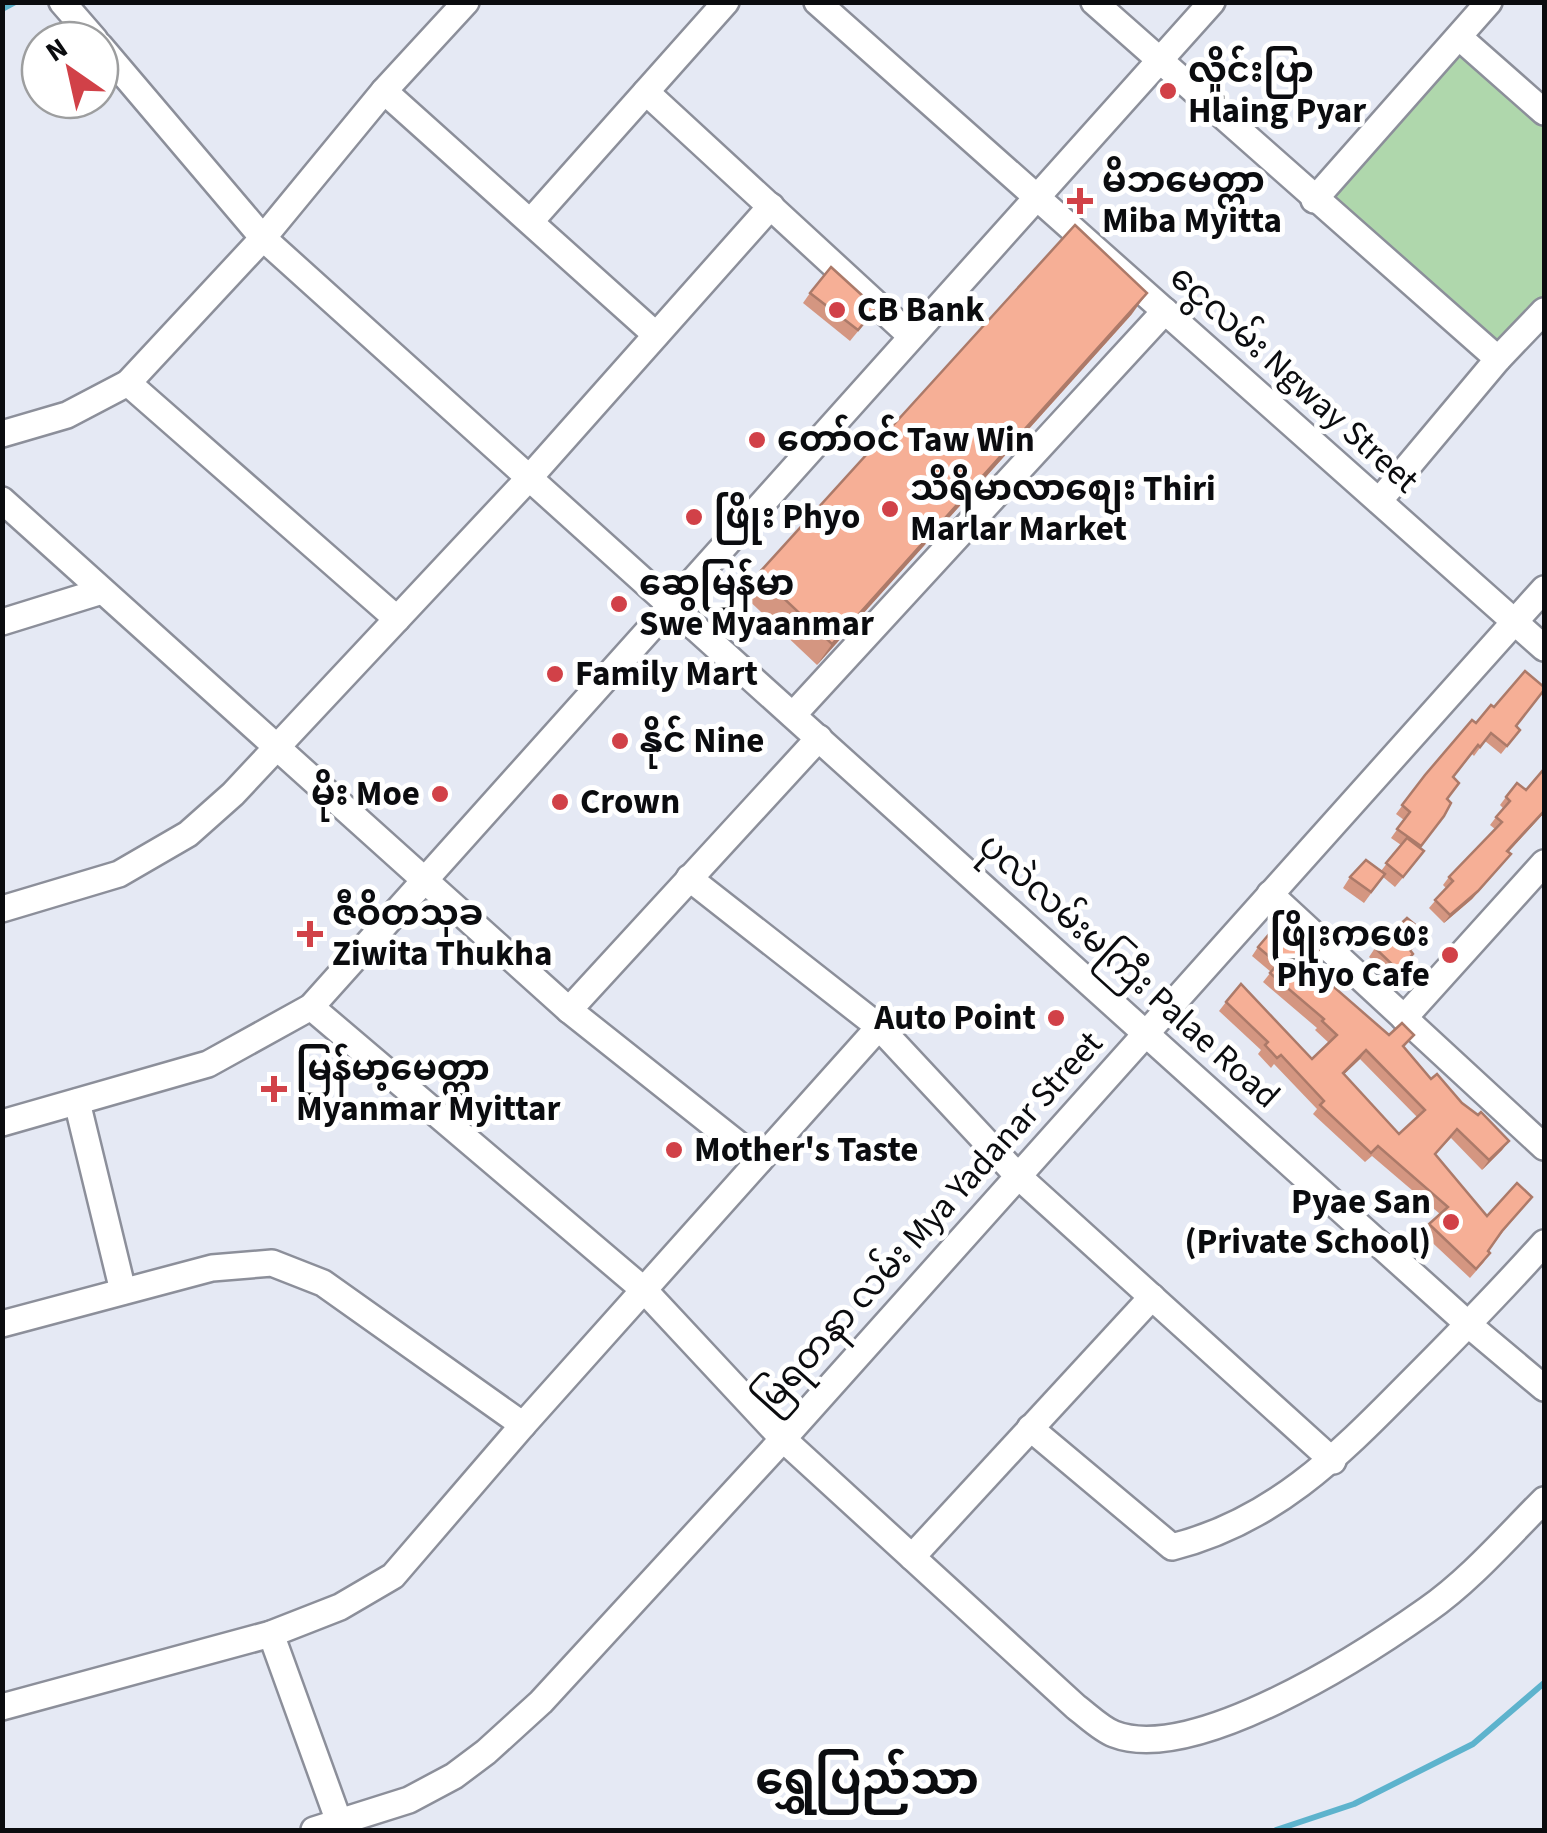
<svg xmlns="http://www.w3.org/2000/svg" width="1547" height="1833" font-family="'Source Sans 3','Noto Sans Myanmar',sans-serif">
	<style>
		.green { fill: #afd7ac }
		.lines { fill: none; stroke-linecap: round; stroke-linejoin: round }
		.stream { stroke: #5db3cd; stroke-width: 6 }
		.minor-casing { stroke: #8c8f9a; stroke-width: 30 }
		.minor { stroke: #fff; stroke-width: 25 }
		.wall { fill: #d49681; fill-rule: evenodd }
		.shaded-wall { fill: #ac7a69 }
		.building { fill: #f6af96; stroke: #ac7a69; stroke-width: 2.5; fill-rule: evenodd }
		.poi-dot { fill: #d14148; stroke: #fff; stroke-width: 4 }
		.labels { text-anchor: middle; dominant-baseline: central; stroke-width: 10; stroke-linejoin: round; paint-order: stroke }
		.poi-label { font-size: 35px; font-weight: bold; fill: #0b0c0f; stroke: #fff; text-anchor: start }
		.street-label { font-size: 35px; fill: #0b0c0f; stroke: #fff }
		.district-label { font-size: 45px; font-weight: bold; fill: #0b0c0f; stroke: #fff }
	</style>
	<rect width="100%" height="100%" fill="#e5e9f4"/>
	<polygon class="green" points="1459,46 1544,122 1544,307 1498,359 1320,200"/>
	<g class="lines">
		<g class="stream">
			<polyline points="2,9 15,2"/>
			<polyline points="1276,1830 1354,1804 1473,1744 1544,1683"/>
		</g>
		<g class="minor-casing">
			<g id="minor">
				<polyline points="62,2 95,40"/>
				<polyline points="817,2 1544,648"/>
				<polyline points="1094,2 1498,359"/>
				<polyline points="1459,37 1544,112"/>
				<polyline points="100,46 263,238 1469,1325 1544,1388"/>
				<polyline points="384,91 656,335"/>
				<polyline points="646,92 911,336"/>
				<polyline points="1314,200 1489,2"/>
				<polyline points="531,221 726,2"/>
				<polyline points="128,383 397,619"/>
				<polyline points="2,434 67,415 128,383 263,238 384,91 466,2"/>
				<polyline points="2,500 569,1010 759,1161"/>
				<polyline points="1379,501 1498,359 1544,311"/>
				<polyline points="2,622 102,591"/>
				<polyline points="793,715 1165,311"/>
				<polyline points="689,878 879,1027 1018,1176 1333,1461"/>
				<polyline points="1270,894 1544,1147"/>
				<polyline points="2,909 119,874 188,834 233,794 530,477 771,206"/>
				<path d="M311,1007L644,1290L783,1439L1076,1707C1088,1716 1101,1729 1114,1734C1193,1765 1362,1656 1427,1610C1470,1580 1507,1537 1544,1500"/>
				<polyline points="569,1010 819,738"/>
				<polyline points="1404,1018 1544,863"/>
				<polyline points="77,1102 123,1291"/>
				<polyline points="2,1123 208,1064 311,1007 1212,2"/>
				<polyline points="2,1324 212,1268 272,1263 323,1283 523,1425"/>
				<path d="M1030,1428L1172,1547C1272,1522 1337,1457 1407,1386C1454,1339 1500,1292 1544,1243"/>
				<polyline points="912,1557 1152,1297"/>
				<polyline points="271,1634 342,1830"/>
				<polyline points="2,1707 271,1634 340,1607 393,1576 523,1425 879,1027"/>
				<polyline points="314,1830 409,1800 454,1776 486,1752 541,1702 783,1439 1544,589"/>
			</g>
		</g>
		<use href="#minor" class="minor"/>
	</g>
	<g class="wall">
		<polygon points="810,293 868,319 850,341 803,303"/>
		<polygon points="1132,314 817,665 743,595 758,574"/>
		<polygon points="1476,723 1516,727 1520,730 1501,754 1485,741 1474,756 1472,754 1453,778 1444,816 1420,848 1424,851 1416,862 1395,887 1383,877 1364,903 1343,888 1350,877 1381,871 1401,845 1391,838 1404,820 1396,814 1425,775"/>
		<polygon points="1506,797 1544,813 1508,852 1505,862 1472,899 1444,923 1429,908 1446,888 1443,885 1449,877 1495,829 1490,825 1503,808 1500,805"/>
		<polygon points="1419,942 1411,951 1407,963 1392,979 1369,957 1375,948"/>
		<path d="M1258,947L1309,964L1389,1035H1414L1404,1047L1431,1079L1509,1141L1502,1150L1482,1170L1451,1138L1435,1155L1487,1216L1532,1197L1497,1239L1488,1251L1484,1262L1470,1278L1422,1233L1429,1224L1440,1214L1372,1156L1365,1162L1313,1114L1317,1109L1274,1064L1271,1068L1258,1054L1261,1050L1219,1011L1226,1002L1312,1059L1329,1043L1315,1030L1317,1028L1263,982L1271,972L1252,956ZM1360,1059L1417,1117L1399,1134L1344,1074Z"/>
	</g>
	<g class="shaded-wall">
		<polygon points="1147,293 1132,314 817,665 832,644"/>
		<polygon points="1544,811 1544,813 1502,859 1507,851"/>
		<polygon points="1511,854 1472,899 1444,923 1450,915"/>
		<polygon points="1366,1050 1360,1059 1336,1082 1343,1073"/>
		<polygon points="1509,1141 1502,1150 1482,1170 1489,1160"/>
	</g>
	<g class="building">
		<polygon points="1075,225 1147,293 832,644 758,574"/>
		<polygon points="831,267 876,308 858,330 810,293"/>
		<polygon points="1525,671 1544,687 1544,690 1516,726 1520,730 1507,746 1491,733 1480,747 1478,745 1453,777 1459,783 1447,799 1451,803 1444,816 1421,846 1397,829 1410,812 1402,805 1425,775 1472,720 1476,723 1491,705 1494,707"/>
		<polygon points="1544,769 1544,811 1507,851 1511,854 1478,891 1450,915 1435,900 1453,881 1449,877 1502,822 1496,817 1510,801 1506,797 1517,783 1526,790"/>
		<polygon points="1407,838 1424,851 1403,877 1386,863"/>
		<polygon points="1366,860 1385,874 1371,892 1350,877"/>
		<polygon points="1407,918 1425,933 1410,950 1413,954 1398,970 1375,948"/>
		<path d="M1302,931L1320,948L1309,964L1312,968L1389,1035L1402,1023L1414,1035L1403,1046L1431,1079L1437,1074L1462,1103L1478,1115L1481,1112L1509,1141L1489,1160L1457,1129L1435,1154L1487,1216L1517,1183L1532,1197L1502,1231L1488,1251L1490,1253L1476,1269L1429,1224L1448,1207L1378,1146L1371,1153L1320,1105L1324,1101L1281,1055L1277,1058L1265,1045L1268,1042L1226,1002L1241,984L1312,1059L1337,1035L1322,1021L1324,1019L1270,973L1278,964L1258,947L1270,933L1286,947ZM1366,1050L1425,1110L1399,1134L1343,1073Z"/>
	</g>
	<g class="poi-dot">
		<circle cx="1168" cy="91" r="10"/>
		<path d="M1075 186h10v10h10v10h-10v10h-10v-10h-10v-10h10z"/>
		<circle cx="837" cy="310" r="10"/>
		<circle cx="757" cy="440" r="10"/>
		<circle cx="890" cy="509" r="10"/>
		<circle cx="694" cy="517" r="10"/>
		<circle cx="619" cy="604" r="10"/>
		<circle cx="555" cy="674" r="10"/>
		<circle cx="620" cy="741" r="10"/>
		<circle cx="440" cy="794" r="10"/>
		<circle cx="560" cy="802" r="10"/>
		<path d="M305 919h10v10h10v10h-10v10h-10v-10h-10v-10h10z"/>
		<circle cx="1450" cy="955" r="10"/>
		<circle cx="1056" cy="1018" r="10"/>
		<path d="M269 1074h10v10h10v10h-10v10h-10v-10h-10v-10h10z"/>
		<circle cx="674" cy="1150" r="10"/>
		<circle cx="1451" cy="1222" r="10"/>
	</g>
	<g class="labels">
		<g class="poi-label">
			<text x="1188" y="71">လှိုင်းပြာ<tspan x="1188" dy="40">Hlaing Pyar</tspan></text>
			<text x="1102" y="181">မိဘမေတ္တာ<tspan x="1102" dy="40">Miba Myitta</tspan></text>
			<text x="857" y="310">CB Bank</text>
			<text x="777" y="440">တော်ဝင် Taw Win</text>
			<text x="910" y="489">သိရိမာလာစျေး Thiri<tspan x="910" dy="40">Marlar Market</tspan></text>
			<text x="714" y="517">ဖြိုး Phyo</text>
			<text x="639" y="584">ဆွေမြန်မာ<tspan x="639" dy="40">Swe Myaanmar</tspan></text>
			<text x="575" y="674">Family Mart</text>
			<text x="640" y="741">နိုင် Nine</text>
			<text x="420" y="794" text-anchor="end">မိုး Moe</text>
			<text x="580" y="802">Crown</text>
			<text x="332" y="914">ဇီဝိတသုခ<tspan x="332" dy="40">Ziwita Thukha</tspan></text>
			<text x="1430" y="935" text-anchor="end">ဖြိုးကဖေး<tspan x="1430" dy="40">Phyo Cafe</tspan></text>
			<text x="1036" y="1018" text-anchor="end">Auto Point</text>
			<text x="296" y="1069">မြန်မာ့မေတ္တာ<tspan x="296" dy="40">Myanmar Myittar</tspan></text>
			<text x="694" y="1150">Mother's Taste</text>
			<text x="1431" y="1202" text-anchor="end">Pyae San<tspan x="1431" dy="40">(Private School)</tspan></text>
		</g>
		<g class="street-label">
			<text transform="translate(1294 379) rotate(42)">ငွေလမ်း Ngway Street</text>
			<text transform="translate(1129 971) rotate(42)">ပုလဲလမ်းမကြီး Palae Road</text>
			<text transform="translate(929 1222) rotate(-48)">မြရတနာ လမ်း Mya Yadanar Street</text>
		</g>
		<g class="district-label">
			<text x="867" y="1780">ရွှေပြည်သာ</text>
		</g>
	</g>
	<rect width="1547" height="1833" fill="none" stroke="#0b0c0f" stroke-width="10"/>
	<g transform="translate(70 70) rotate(326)"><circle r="48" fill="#ffffff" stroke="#9d9e9f" stroke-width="2.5"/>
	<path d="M0-8L18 38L0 25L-18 38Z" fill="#d14148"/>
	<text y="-15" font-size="28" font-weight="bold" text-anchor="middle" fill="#0b0c0f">N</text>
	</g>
</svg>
